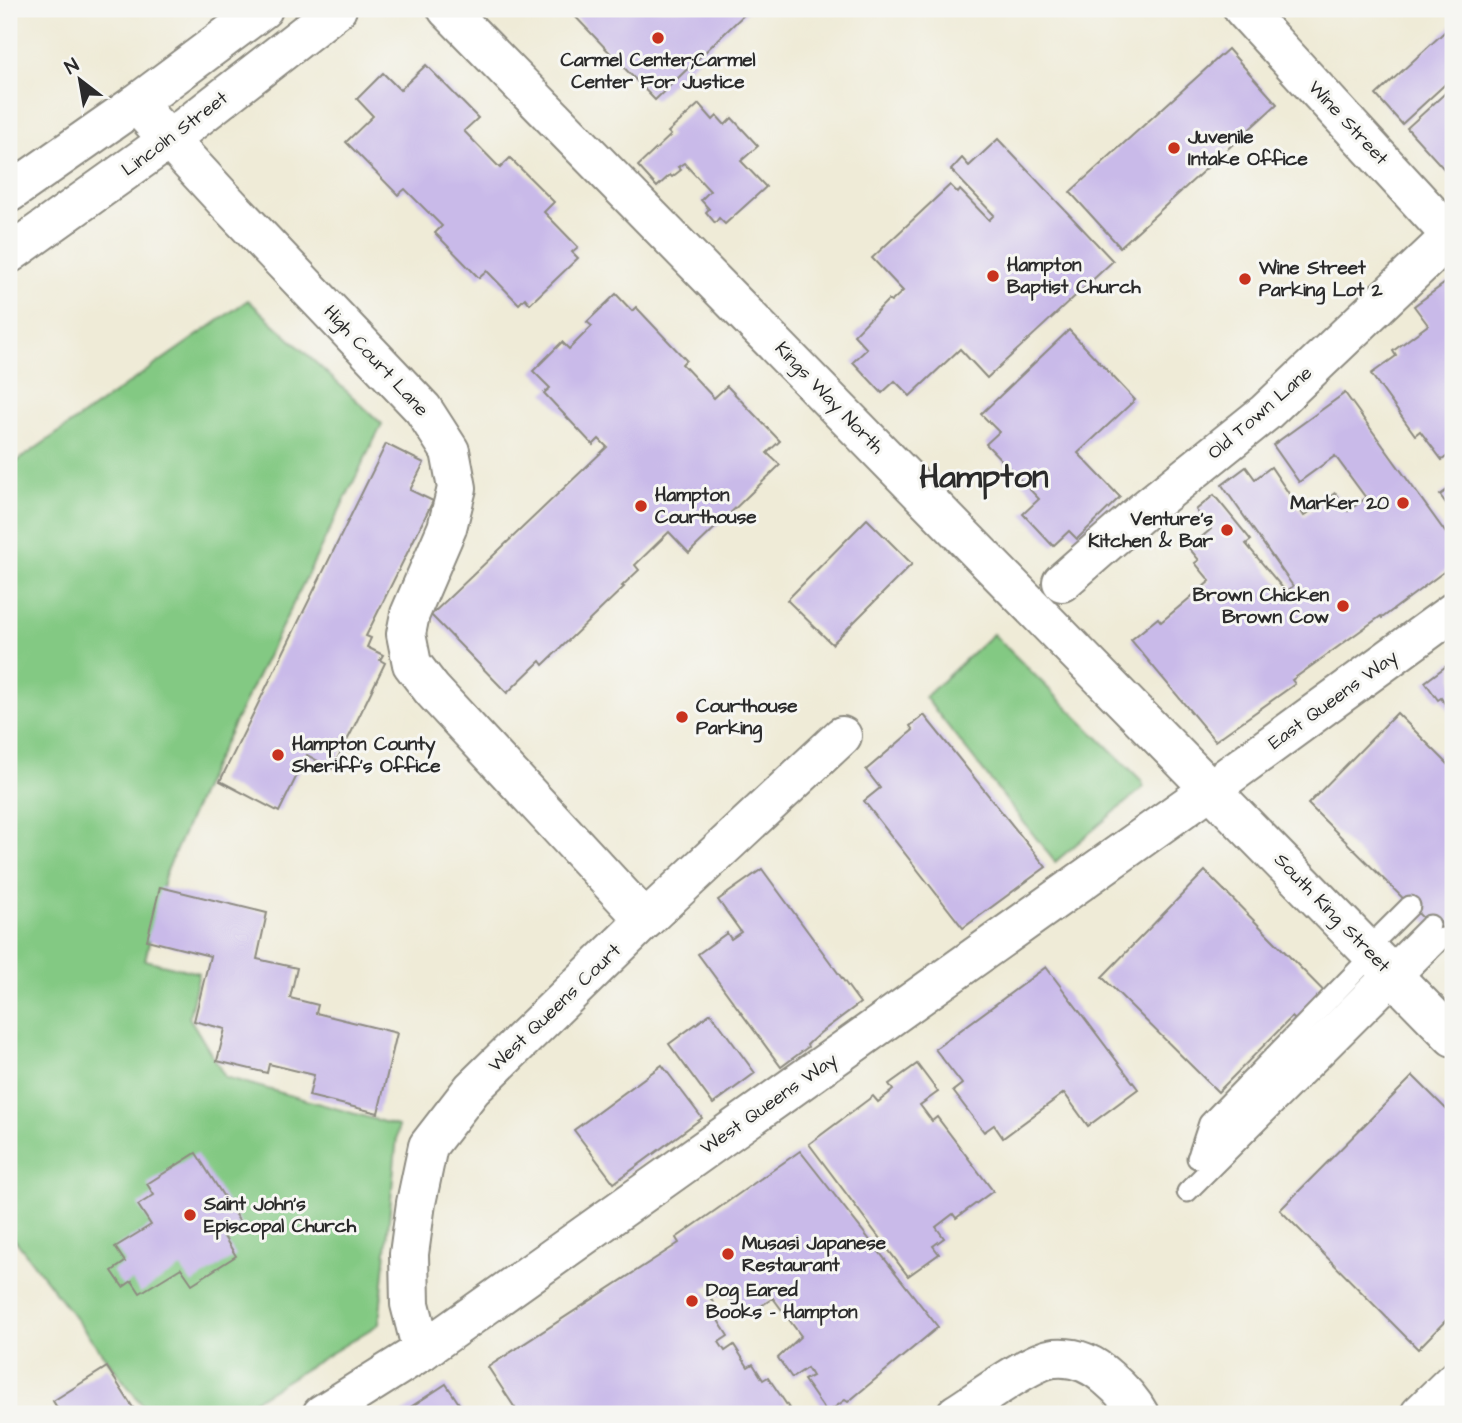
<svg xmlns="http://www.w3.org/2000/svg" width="1462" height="1423" font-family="'Architects Daughter',sans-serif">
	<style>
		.green { fill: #83c983; stroke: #577a57; stroke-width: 2 }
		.building { fill: #c9bae9 }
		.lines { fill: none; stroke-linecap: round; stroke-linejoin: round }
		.lane-casing { stroke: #8d8b81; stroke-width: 23 }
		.street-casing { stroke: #8d8b81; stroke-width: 42 }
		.secondary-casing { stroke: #8d8b81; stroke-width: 42 }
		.primary-casing { stroke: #8d8b81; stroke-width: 42 }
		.lane { stroke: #fff; stroke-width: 19 }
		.street { stroke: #fff; stroke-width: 38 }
		.secondary { stroke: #fff; stroke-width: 38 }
		.primary { stroke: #fff; stroke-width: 38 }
		.poi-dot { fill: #c8321e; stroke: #f6f6f2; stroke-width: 2.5 }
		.labels { text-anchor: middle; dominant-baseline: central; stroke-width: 6; stroke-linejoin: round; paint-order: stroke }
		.poi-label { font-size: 19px; font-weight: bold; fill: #2b2b2b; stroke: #f6f6f2; text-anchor: start }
		.street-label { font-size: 19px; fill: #2b2b2b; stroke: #f6f6f2 }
		.town-label { font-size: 33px; font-weight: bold; fill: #2b2b2b; stroke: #f6f6f2 }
	</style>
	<rect width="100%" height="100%" fill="#f6f6f2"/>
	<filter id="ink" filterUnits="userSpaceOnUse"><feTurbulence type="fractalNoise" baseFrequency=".0143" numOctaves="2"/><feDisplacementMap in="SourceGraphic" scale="14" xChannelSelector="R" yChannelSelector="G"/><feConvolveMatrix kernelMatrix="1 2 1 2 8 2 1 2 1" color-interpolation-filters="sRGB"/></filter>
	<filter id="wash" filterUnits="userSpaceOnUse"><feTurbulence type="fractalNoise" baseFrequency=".00686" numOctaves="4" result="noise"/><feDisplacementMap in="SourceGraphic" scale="28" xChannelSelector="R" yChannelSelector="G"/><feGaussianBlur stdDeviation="1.57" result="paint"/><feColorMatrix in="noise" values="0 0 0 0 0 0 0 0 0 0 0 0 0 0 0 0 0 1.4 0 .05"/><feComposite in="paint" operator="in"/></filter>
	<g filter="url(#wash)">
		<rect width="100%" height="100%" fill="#efebd7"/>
		<g class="green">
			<polygon points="248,300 382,424 210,772 165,875 145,960 199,973 189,1017 225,1077 398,1126 379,1324 232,1414 149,1414 9,1232 9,467"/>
			<polygon points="993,634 1141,780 1144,787 1055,862 925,697"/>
		</g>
		<g id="blocks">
			<g class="building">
				<polygon points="571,9 750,9 655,100 569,10"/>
				<polygon points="1453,24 1453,77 1402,124 1376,95"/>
				<polygon points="1228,49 1277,104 1120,247 1070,192"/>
				<polygon points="426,65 478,118 464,131 500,168 510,158 554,202 544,212 578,247 572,252 578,258 530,304 525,298 519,304 487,271 479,278 435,233 442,226 405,189 398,195 346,142 373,116 357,99 383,73 400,90"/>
				<polygon points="1453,86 1453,179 1407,128"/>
				<polygon points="699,104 713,120 717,116 725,125 732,118 758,146 741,161 766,187 725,224 719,218 715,223 706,212 709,209 701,200 710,191 684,163 678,167 681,170 672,177 670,175 657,187 638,166 671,135 668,132"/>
				<polygon points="998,139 1113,261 987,378 960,349 910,396 895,381 882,393 853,362 867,349 854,335 888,300 891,302 903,291 872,258 950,185 958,193 960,190 989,220 994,215 951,170 962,158 969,166"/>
				<polygon points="1448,281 1453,289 1453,452 1442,460 1420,431 1415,435 1371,374 1396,356 1393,351 1428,325 1414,306"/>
				<polygon points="616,294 632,311 636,307 686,360 682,364 714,398 727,386 780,441 767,453 780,465 689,553 669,532 635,565 639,570 622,586 624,587 543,665 540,661 507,693 431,615 607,447 599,439 593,445 544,393 550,388 533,371 562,342 569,349 592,326 587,322"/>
				<polygon points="1069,330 1135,400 1078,453 1120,497 1077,539 1069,531 1053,546 1023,514 1039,499 986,444 999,432 981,414"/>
				<polygon points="1345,393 1453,543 1453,565 1382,618 1381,616 1292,680 1295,684 1215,741 1131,640 1158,618 1161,622 1210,581 1195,563 1199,560 1189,548 1211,529 1196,510 1214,495 1251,540 1246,544 1286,592 1293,586 1222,485 1246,467 1255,479 1271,467 1304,516 1335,493 1348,511 1366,498 1335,456 1299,482 1273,445"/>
				<polygon points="386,444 424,463 410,490 433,501 366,636 371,638 367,647 383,655 380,660 385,663 351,733 332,769 307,755 279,812 220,781"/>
				<polygon points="1453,486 1453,513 1440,495"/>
				<polygon points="867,519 912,564 832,644 787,600"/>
				<polygon points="1453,661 1453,716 1441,698 1438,700 1425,682"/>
				<polygon points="1397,713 1453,769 1453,941 1450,945 1308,804"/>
				<polygon points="924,715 1046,867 963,928 864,801 880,788 866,770 913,730 910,726"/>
				<polygon points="762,869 860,1003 820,1033 807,1045 808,1047 781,1067 698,954 727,933 731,939 741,932 718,900"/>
				<polygon points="1205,871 1362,1030 1334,1058 1292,1017 1218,1092 1102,977"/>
				<polygon points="160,887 267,913 257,959 297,968 290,998 318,1005 316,1013 397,1033 378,1113 309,1096 314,1075 269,1064 267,1073 217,1061 225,1029 194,1021 210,956 147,940"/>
				<polygon points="1046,967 1138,1089 1088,1126 1064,1093 1003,1138 994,1125 984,1132 953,1091 962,1084 935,1049"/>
				<polygon points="711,1013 755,1073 713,1104 669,1044"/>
				<polygon points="917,1064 938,1092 920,1105 932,1121 937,1117 993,1191 956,1218 953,1214 936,1227 944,1238 933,1246 939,1254 908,1276 809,1144 873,1096 878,1102 893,1090 889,1084"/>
				<polygon points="662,1065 702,1118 614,1183 574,1130"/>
				<polygon points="1413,1076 1453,1116 1453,1313 1418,1349 1280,1210"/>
				<polygon points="800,1151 938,1327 848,1402 845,1400 827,1413 804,1380 812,1376 807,1368 792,1378 778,1358 801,1336 773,1298 758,1308 743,1308 734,1302 727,1292 720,1297 711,1284 704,1289 721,1314 716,1317 728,1336 719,1342 725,1351 734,1345 748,1367 753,1364 763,1380 768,1377 793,1414 519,1414 488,1367 679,1243 676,1238"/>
				<polygon points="196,1153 241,1224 223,1235 236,1256 192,1284 181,1268 140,1293 132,1281 123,1287 112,1271 125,1262 115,1247 151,1225 138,1205 154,1195 147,1184"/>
				<polygon points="107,1367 137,1414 61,1414 53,1401"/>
				<polygon points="446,1384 466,1414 400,1414"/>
			</g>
		</g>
	</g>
	<g filter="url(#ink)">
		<use href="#blocks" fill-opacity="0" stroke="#8d8b81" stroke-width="2"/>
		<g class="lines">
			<g class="lane-casing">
				<g id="lane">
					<polyline points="1367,949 1410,906"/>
					<polyline points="1199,1153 1209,1123 1373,954"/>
					<polyline points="1197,1158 1430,925"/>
					<polyline points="1187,1192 1442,938"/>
				</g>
			</g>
			<g class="street-casing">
				<g id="street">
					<polyline points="447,9 1453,1037"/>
					<polyline points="136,104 230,206 423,409 450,451 457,488 447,528 410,614 406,634 412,664 432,690 645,920"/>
					<polyline points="1062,582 1143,511 1266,412 1451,236"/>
					<polyline points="422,1351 410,1304 409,1254 416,1203 428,1146 472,1089 645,920 842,736"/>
					<polyline points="322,1414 422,1351 1212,788 1453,612"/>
					<path d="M956,1414C979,1400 1029,1361 1054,1358C1075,1356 1093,1364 1108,1378C1121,1389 1131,1399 1139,1414"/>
				</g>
			</g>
			<g class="secondary-casing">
				<g id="secondary">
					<polyline points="1243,9 1453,238"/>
					<polyline points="9,193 136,104 263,9"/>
					<polyline points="9,254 170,139 337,9"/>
				</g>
			</g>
			<g class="primary-casing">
				<polyline id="primary" points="1420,1414 1453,1382"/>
			</g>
			<use href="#lane" class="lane"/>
			<use href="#street" class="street"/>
			<use href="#secondary" class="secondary"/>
			<use href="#primary" class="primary"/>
		</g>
	</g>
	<g class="poi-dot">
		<circle cx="658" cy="38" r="7"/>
		<circle cx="1174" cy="148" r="7"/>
		<circle cx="993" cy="276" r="7"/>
		<circle cx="1245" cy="279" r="7"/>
		<circle cx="1403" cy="503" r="7"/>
		<circle cx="641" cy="506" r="7"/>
		<circle cx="1227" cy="530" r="7"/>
		<circle cx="1343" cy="606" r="7"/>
		<circle cx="682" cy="717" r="7"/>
		<circle cx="278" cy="755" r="7"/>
		<circle cx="190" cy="1215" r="7"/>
		<circle cx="728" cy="1254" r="7"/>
		<circle cx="692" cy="1301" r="7"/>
	</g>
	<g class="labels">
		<g class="poi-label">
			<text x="658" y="60" text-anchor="middle">Carmel Center;Carmel<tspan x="658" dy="22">Center For Justice</tspan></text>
			<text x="1188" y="137">Juvenile<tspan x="1188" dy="22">Intake Office</tspan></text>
			<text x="1007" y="265">Hampton<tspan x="1007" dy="22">Baptist Church</tspan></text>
			<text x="1259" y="268">Wine Street<tspan x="1259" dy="22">Parking Lot 2</tspan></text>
			<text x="655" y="495">Hampton<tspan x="655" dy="22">Courthouse</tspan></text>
			<text x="1389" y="503" text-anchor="end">Marker 20</text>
			<text x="1213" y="519" text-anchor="end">Venture's<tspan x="1213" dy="22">Kitchen &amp; Bar</tspan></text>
			<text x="1329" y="595" text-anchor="end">Brown Chicken<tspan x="1329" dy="22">Brown Cow</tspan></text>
			<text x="696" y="706">Courthouse<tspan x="696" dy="22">Parking</tspan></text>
			<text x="292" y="744">Hampton County<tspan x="292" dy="22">Sheriff's Office</tspan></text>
			<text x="204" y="1204">Saint John's<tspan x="204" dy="22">Episcopal Church</tspan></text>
			<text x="742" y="1243">Musasi Japanese<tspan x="742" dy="22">Restaurant</tspan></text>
			<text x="706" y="1290">Dog Eared<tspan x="706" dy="22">Books - Hampton</tspan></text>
		</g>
		<g class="street-label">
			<text transform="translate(1348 123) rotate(47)">Wine Street</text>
			<text transform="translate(175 134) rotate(-37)">Lincoln Street</text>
			<text transform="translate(376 361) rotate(47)">High Court Lane</text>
			<text transform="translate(829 398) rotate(46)">Kings Way North</text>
			<text transform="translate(1260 413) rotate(-41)">Old Town Lane</text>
			<text transform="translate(1333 700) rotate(-36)">East Queens Way</text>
			<text transform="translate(1332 913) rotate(46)">South King Street</text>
			<text transform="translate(555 1008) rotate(-44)">West Queens Court</text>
			<text transform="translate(769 1104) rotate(-35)">West Queens Way</text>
		</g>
		<g class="town-label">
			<text x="984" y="477">Hampton</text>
		</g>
	</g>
	<rect width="1462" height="1423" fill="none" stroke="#f6f6f2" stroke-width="35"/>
	<g transform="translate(80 80) rotate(329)" stroke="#f6f6f2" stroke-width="5" paint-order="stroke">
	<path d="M0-5L12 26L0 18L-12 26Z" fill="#2b2b2b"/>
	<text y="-10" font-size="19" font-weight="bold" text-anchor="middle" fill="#2b2b2b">N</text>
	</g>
</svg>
